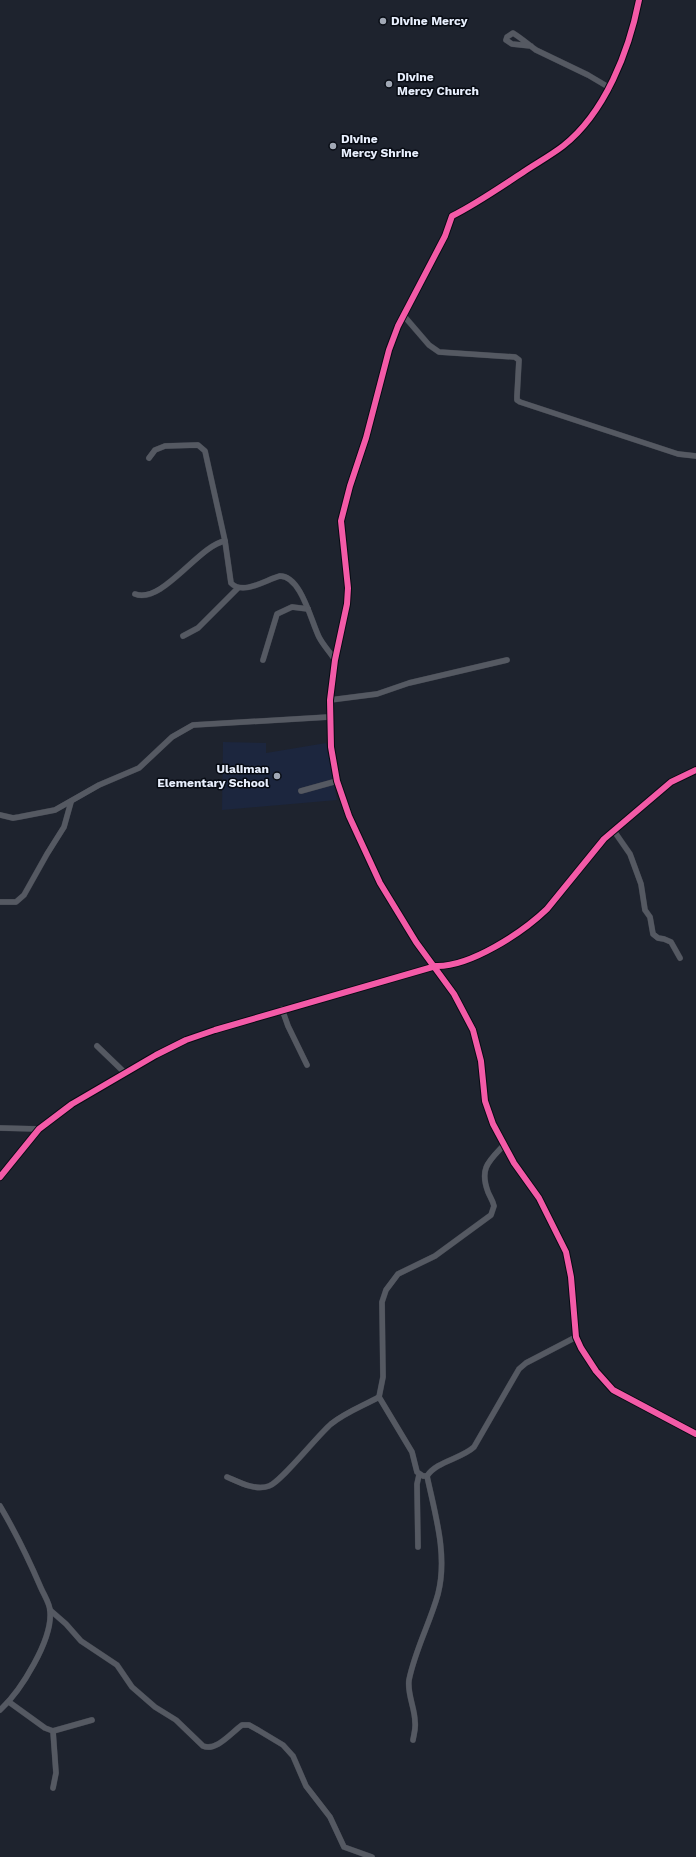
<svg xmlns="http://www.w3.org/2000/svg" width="696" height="1857" font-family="'Work Sans',sans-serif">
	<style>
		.built { fill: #1c263e }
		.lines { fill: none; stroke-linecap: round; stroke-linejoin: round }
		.street-casing { stroke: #3a3e48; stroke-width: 6 }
		.street { stroke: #555962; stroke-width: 5.5 }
		.cycleway-casing { stroke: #070b13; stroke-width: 8 }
		.cycleway { stroke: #f35aa7; stroke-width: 6 }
		.poi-dot { fill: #a1a8b5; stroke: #070b13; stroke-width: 1.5 }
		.labels { text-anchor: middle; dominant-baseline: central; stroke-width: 3; stroke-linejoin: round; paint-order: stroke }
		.poi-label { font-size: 12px; font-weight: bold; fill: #e8effd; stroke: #070b13; text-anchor: start }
	</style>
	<rect width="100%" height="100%" fill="#1e232e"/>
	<polygon class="built" points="223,742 266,743 266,753 326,743 337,800 222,810"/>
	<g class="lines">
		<g class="street-casing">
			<g id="street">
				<path d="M639,0C629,51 605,113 563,146C550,156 535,164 522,173C499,188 476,204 452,216L445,236L398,326L389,350L366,438L350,486L341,521L348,588L347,604L335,660L330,700L331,747L337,781L349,816L380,883L416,942L454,994L473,1030L481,1061L485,1101L493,1124L514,1163L539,1198L566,1252L571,1277L576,1337L581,1348L596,1371L613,1390L696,1434"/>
				<path d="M531,46L512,44L506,40L507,37L513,33C521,38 528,44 536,50L588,75L610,88"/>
				<polyline points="404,316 429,345 439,352 515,357 519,360 517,396 517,400 520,402 678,454 696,456"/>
				<path d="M149,458L155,450L165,446L198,445L205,451L225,541L231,583C243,596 267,579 280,576C301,576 311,621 319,637C323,645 330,652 335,660"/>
				<path d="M135,594C162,605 199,545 225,541"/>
				<polyline points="183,636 198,628 238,588"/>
				<polyline points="263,660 277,614 292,607 308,609"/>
				<polyline points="330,700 377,694 409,683 507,660"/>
				<polyline points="301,791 337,781"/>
				<polyline points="0,815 13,818 19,817 55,810 99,785 139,768 172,737 193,725 329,717"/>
				<polyline points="614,831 630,854 641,884 645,910 650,917 653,934 658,938 664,939 671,942 680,958"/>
				<polyline points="0,902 16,902 24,895 47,854 64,827 71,802"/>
				<polyline points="282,1009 288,1026 307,1065"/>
				<polyline points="97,1046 124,1072"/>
				<polyline points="0,1128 39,1129"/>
				<path d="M0,1177L39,1129L72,1104L156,1055L186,1040L215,1030L436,966C470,967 522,933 547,909L604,839L671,782L696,770"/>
				<path d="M427,1476H423L417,1472L412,1452L379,1397L383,1377L382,1302L386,1290L398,1274L435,1256L491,1215L494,1206C493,1201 490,1197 488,1192C479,1168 489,1161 504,1145"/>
				<path d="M227,1477C239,1482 255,1491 269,1486C281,1482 317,1436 331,1424C346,1412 363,1406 379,1397"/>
				<path d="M0,1506C16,1533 29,1560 41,1588C44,1595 50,1604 50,1611C53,1639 21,1691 0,1710"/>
				<polyline points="418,1547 417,1484 419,1475"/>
				<path d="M50,1610L66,1624L81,1641L117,1665L132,1687L155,1707L176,1720L203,1746C216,1752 232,1732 242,1725H249L258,1730L283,1745L293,1756L306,1786L330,1817L344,1847L372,1857"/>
				<polyline points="9,1702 45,1728 53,1731 92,1720"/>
				<polyline points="53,1731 56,1773 53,1788"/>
				<path d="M413,1740C414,1734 416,1728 415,1722C415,1708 407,1694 409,1680C415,1650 430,1623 438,1594C448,1555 435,1514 427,1476C437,1461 461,1459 474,1447L519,1369L526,1363L576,1337"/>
			</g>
		</g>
		<use href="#street" class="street"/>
		<g class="cycleway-casing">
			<g id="cycleway">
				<path d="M639,0C629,51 605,113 563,146C550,156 535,164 522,173C499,188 476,204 452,216L445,236L398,326L389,350L366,438L350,486L341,521L348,588L347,604L335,660L330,700L331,747L337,781L349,816L380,883L416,942L454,994L473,1030L481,1061L485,1101L493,1124L514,1163L539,1198L566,1252L571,1277L576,1337L581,1348L596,1371L613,1390L696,1434"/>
				<path d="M0,1177L39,1129L72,1104L156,1055L186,1040L215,1030L436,966C470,967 522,933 547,909L604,839L671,782L696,770"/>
			</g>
		</g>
		<use href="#cycleway" class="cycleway"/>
	</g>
	<g class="poi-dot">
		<circle cx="383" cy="21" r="4"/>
		<circle cx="389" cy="84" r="4"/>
		<circle cx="333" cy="146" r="4"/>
		<circle cx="277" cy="776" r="4"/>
	</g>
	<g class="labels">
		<g class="poi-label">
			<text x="391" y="21">Divine Mercy</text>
			<text x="397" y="77">Divine<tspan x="397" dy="14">Mercy Church</tspan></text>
			<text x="341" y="139">Divine<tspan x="341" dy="14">Mercy Shrine</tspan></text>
			<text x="269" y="769" text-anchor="end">Ulaliman<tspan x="269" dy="14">Elementary School</tspan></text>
		</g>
	</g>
</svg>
